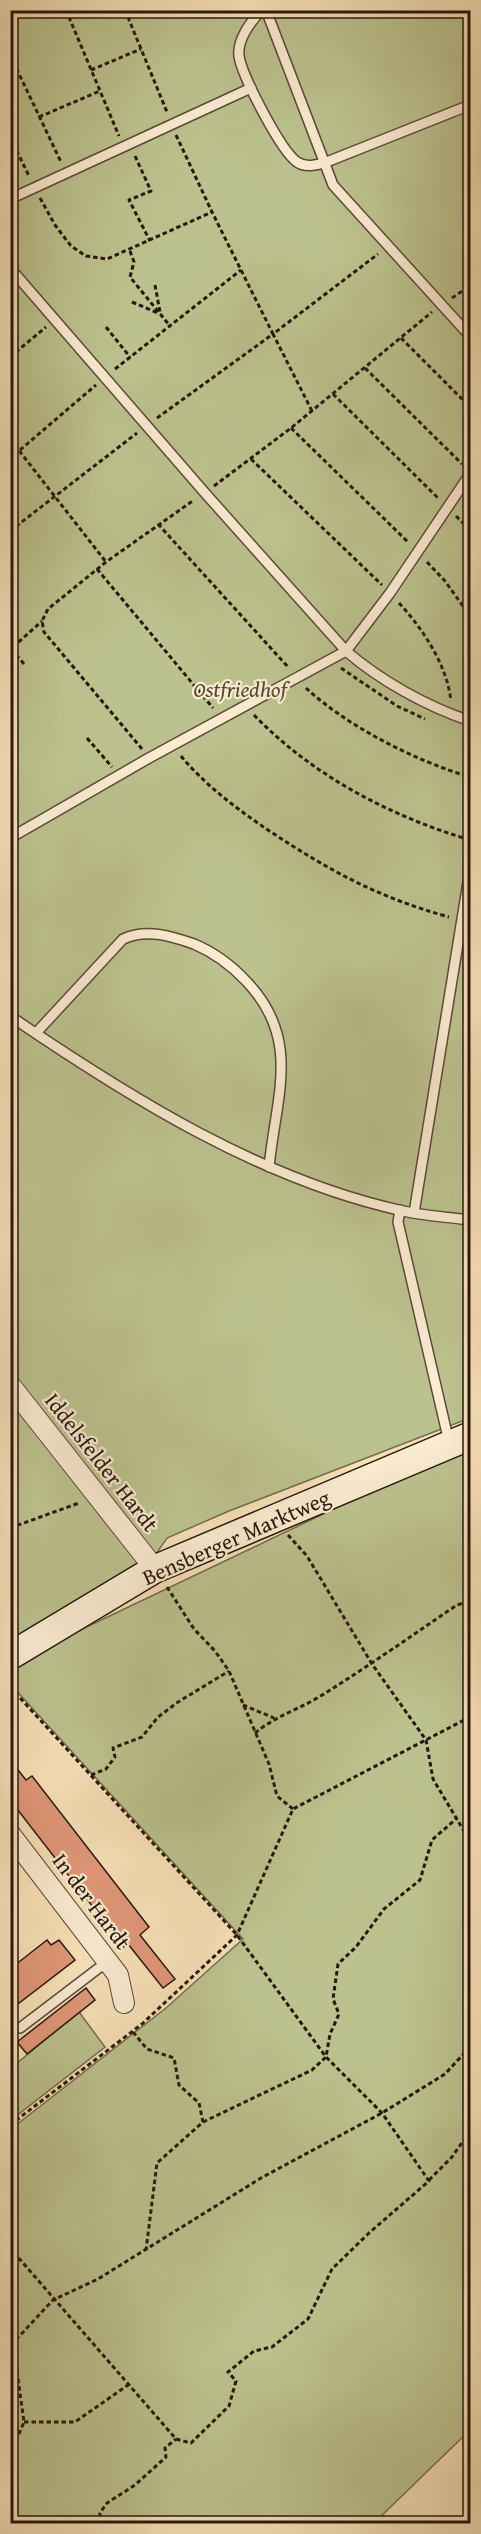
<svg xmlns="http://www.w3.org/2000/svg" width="481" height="2534" font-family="'Gentium Book Plus',serif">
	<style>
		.green { fill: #bcc28f; stroke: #726d4e; stroke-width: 1.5 }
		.building { fill: #e19779; stroke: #27180d; stroke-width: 1.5 }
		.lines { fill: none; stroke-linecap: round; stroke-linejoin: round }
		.lane-casing { stroke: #5b4a38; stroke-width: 12 }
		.street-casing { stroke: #5b4a38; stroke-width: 22 }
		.secondary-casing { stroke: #27180d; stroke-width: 30 }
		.path { stroke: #27180d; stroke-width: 3; stroke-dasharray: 4.5 3; stroke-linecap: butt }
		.lane { stroke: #faebd1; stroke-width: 9 }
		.street { stroke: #faebd1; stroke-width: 20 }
		.secondary { stroke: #faebd1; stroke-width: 27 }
		.labels { text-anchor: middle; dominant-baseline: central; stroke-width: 4.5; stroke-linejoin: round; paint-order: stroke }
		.park-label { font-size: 22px; font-style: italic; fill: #544b34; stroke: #faebd1 }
		.street-label { font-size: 22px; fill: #27180d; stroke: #faebd1 }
	</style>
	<rect width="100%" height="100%" fill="#f7e0b8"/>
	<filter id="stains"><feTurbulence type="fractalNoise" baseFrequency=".00333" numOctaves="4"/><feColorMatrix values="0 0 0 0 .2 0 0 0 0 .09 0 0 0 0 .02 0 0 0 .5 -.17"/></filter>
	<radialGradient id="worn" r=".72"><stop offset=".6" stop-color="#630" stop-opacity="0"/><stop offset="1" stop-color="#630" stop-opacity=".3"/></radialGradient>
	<g class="green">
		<polygon points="11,11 470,11 470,1418 229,1511 167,1538 147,1567 11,1650"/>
		<polygon points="470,1444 470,2430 374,2523 11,2523 11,2129 166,2008 243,1939 11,1685 11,1663"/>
		<polygon points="79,2012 105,2047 11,2120 10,2117 15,2113 11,2106 11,2068"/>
	</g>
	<g class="building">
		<polygon points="10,1760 26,1780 32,1776 149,1927 140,1935 175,1979 163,1988 128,1944 124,1947 14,1805 10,1805"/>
		<polygon points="47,1940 51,1945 59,1940 75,1960 10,2010 10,1969"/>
		<polygon points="86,1988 95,2000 27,2054 17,2042"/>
	</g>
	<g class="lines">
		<g class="lane-casing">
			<g id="lane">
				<path d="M261,10C251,22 237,39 239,56C242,76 281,151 297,162C306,168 315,165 324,163L470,105"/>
				<polyline points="266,10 333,185 470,336"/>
				<polyline points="10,199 251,88"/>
				<path d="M10,268L205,493L346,651C381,681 426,706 470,721"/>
				<polyline points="10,838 149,758 346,651 390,593 470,474"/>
				<path d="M10,1016C129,1097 261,1180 403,1211C425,1216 448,1217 470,1220"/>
				<path d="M36,1033L123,939C146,928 171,936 194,944C213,952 232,966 246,981C302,1039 276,1096 269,1167"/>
				<polyline points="400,1210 398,1222 449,1442"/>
				<polyline points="414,1213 470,870"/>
				<polyline points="20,2028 108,1961"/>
			</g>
		</g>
		<g class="street-casing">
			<g id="street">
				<polyline points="10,1385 155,1569"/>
				<polyline points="10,1834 118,1975 124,2003"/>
			</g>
		</g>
		<g class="secondary-casing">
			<polyline id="secondary" points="10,1656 155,1569 470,1436"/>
		</g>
		<g class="path">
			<polyline points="66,10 119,136"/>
			<polyline points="125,10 167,112"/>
			<polyline points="10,22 24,10"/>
			<polyline points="10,55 61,162"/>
			<polyline points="91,70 141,49"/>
			<polyline points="39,117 100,91"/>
			<polyline points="176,135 212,212 273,334 378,254"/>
			<polyline points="10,137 29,176"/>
			<polyline points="135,156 151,191 129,200 150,241"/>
			<polyline points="40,198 55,225 71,246 86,256 107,259 212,212"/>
			<polyline points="130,251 134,262 130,277 170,326"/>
			<polyline points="155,285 160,312"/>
			<polyline points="452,298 470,286"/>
			<polyline points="132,302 158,313"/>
			<polyline points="106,327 130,357"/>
			<polyline points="401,338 470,407"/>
			<polyline points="10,357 46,327"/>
			<polyline points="365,368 462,464"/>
			<polyline points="115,369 241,270"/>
			<polyline points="333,394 438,498"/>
			<polyline points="157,418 273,334 312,411"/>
			<polyline points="291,428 408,542"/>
			<polyline points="10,439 106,562"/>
			<polyline points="20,450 96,385"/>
			<polyline points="251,459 382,585"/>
			<polyline points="214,486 291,428 432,312"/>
			<polyline points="456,516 470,530"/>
			<polyline points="158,524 288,667"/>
			<polyline points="10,531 137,433"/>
			<polyline points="427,562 445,581 470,616"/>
			<polyline points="97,569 213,708"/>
			<path d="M399,603C423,629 447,665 451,701"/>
			<polyline points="24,664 11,649 42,621"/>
			<polyline points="341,668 397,706 425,719"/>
			<path d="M306,688C348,727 416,761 470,777"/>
			<path d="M254,715C313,776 390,816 470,840"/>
			<polyline points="87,738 112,767"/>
			<polyline points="142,749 44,632 42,621 48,609 106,562 194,500"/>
			<path d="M181,756C205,785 237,809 268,830C330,871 377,897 449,917"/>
			<polyline points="10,1528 79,1503"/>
			<polyline points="288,1535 307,1556 372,1664 426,1740 433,1779 464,1831 470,1836"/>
			<polyline points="167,1587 194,1629 215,1651 229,1671 269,1764 277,1796 293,1809"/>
			<polyline points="10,1687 237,1935 326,2057 382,2113 429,2181 369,2233 332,2269 308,2319 272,2347 254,2351 228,2372 236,2381 229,2406 191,2443 176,2439 10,2248"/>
			<polyline points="243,1705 274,1718"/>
			<path d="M255,1733C276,1716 297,1710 319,1697C366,1668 411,1636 457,1605L470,1601"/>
			<polyline points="91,1775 106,1769 115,1757 113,1748 142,1737 158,1717 178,1702 229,1671"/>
			<polyline points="465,1833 470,1862"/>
			<polyline points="133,2032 147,2049 174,2058 179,2085 199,2103 203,2122 157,2163 146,2250"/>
			<polyline points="203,2122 312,2070 326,2057 330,2034 339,2014 333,1999 338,1964 356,1947 384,1909 420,1880 432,1840 457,1818"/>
			<polyline points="10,2125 142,2024 237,1935 293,1809 470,1717"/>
			<polyline points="429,2180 452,2157 470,2131"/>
			<polyline points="24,2422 75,2422 128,2385"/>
			<polyline points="10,2455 24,2422 13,2343 53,2300 98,2279 261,2178 382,2113 445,2074 470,2047"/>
			<polyline points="97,2524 100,2519 100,2513 107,2503 135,2485 166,2457 165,2448 176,2439"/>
		</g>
		<use href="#lane" class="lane"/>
		<use href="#street" class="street"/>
		<use href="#secondary" class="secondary"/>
	</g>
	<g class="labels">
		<g class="park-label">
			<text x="240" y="689">Ostfriedhof</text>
		</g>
		<g class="street-label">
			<text transform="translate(102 1462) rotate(52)">Iddelsfelder Hardt</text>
			<text transform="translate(236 1537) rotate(-24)">Bensberger Marktweg</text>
			<text transform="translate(92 1901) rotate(53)">In der Hardt</text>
		</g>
	</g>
	<rect width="481" height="2534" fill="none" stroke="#f7e0b8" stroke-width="36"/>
	<rect x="12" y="12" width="457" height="2510" fill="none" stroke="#27180d" stroke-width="3"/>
	<rect x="18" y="18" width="445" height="2498" fill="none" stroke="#27180d" stroke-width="1.5"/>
	<rect width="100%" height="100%" filter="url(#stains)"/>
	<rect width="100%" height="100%" fill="url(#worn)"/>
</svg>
